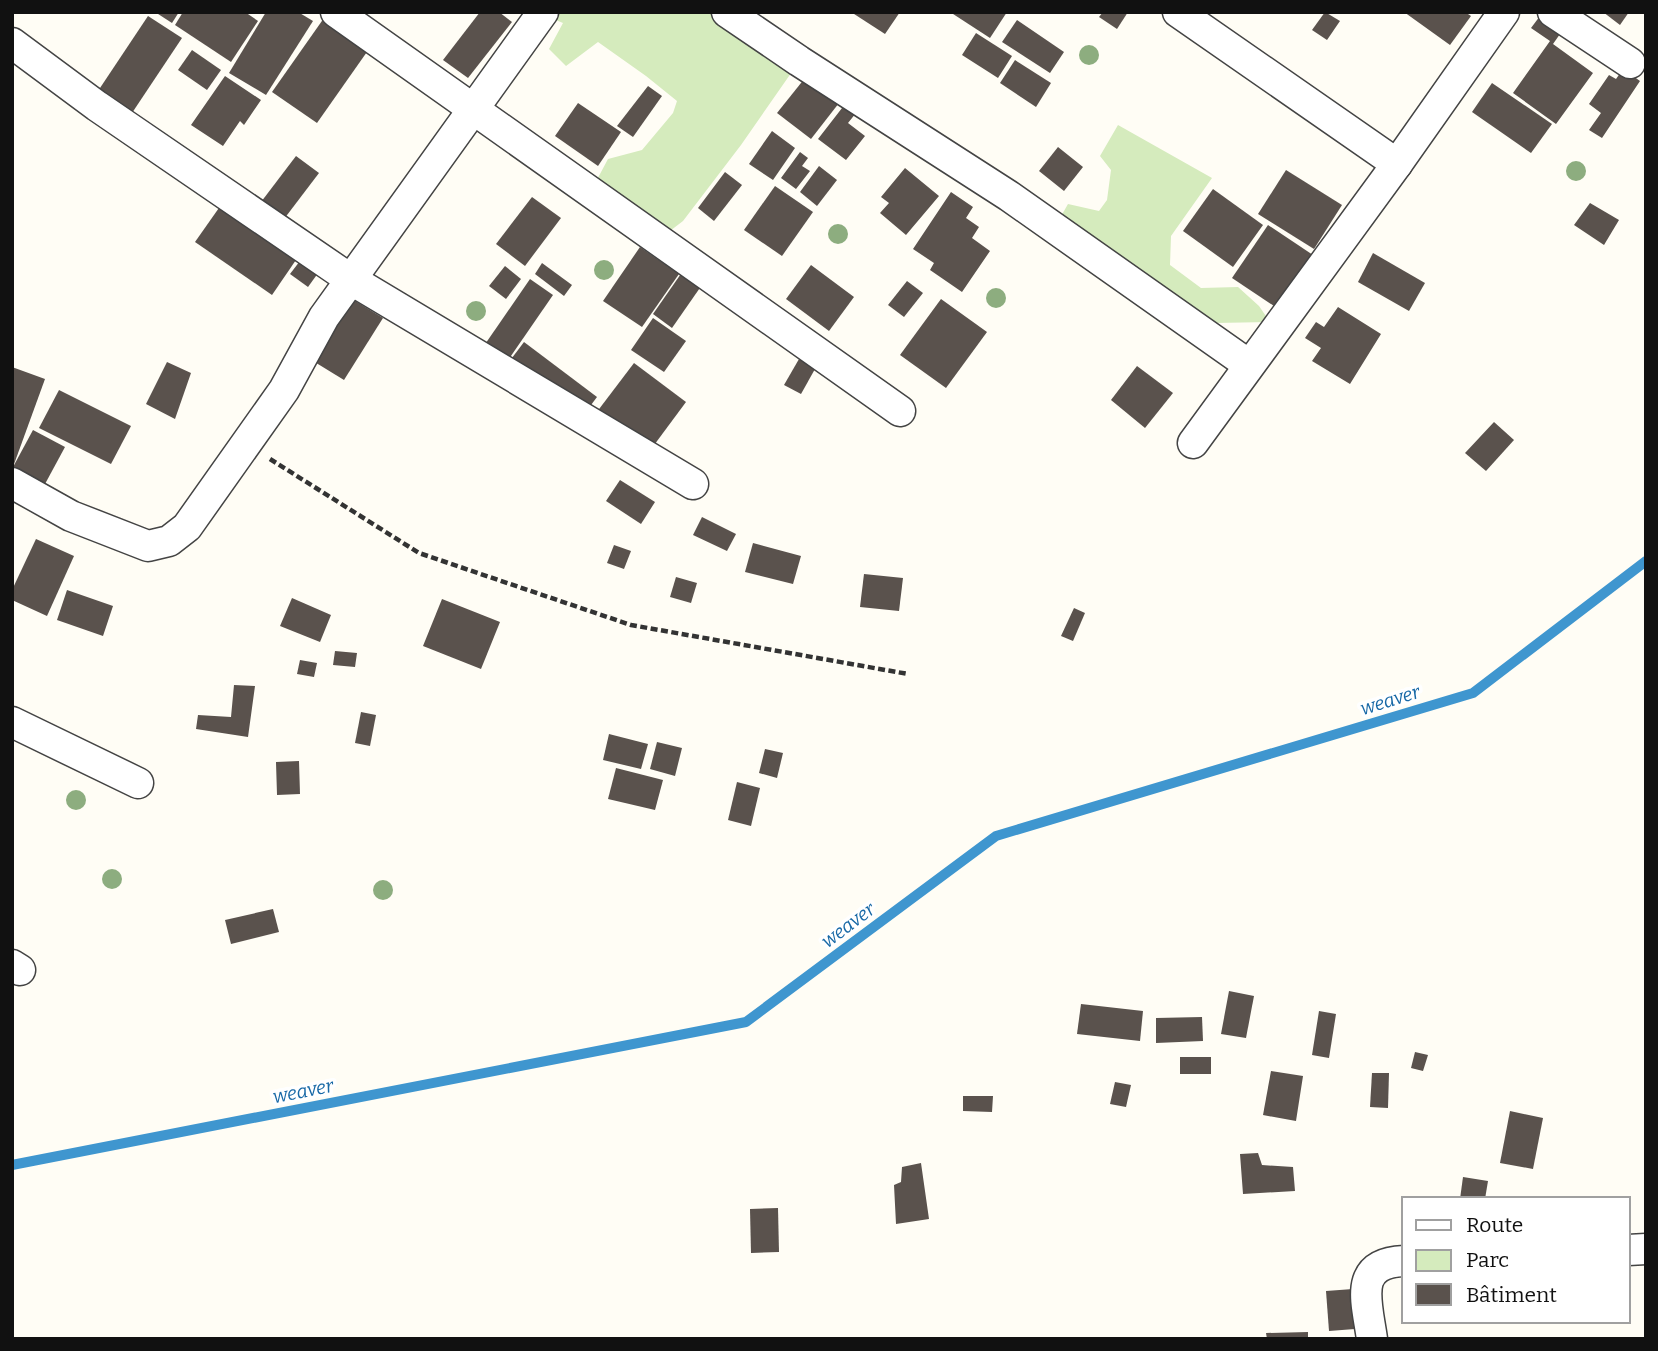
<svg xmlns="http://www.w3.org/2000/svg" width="1658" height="1351" font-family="Bitter,serif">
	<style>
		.green { fill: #d5ebbd }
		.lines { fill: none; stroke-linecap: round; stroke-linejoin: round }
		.stream { stroke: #3f96cf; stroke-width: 10 }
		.building { fill: #5a524d }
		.minor-casing { stroke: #444; stroke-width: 33 }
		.path { stroke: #333; stroke-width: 4.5; stroke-dasharray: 7 3.5; stroke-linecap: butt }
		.minor { stroke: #fff; stroke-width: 30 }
		.tree { fill: #8dad7f }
		.labels { text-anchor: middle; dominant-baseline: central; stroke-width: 7; stroke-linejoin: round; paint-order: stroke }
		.water-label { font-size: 19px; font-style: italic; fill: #1768a6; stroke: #fff }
	</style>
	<rect width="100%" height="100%" fill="#fffdf5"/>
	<g class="green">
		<polygon points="556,12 739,12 803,56 741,145 683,221 666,234 592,189 608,159 642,150 673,113 677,101 646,76 598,42 566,66 549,49 563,23 551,18"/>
		<polygon points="1118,125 1212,178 1171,236 1170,265 1201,288 1238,287 1259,306 1270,322 1215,323 1060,218 1068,204 1099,211 1107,200 1111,170 1100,156"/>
	</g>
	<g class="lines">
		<polyline class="stream" points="12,1165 746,1022 996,836 1473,693 1646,561"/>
	</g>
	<g class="building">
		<polygon points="155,12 179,12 172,23"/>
		<polygon points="183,12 245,12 258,21 231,62 175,25"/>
		<polygon points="266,12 298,12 313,21 266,95 229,73"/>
		<polygon points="480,12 499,12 512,22 468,78 443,60"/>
		<polygon points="851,12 900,12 885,34"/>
		<polygon points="950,12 1007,12 990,38"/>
		<polygon points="1103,12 1128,12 1117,29 1099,17"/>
		<polygon points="1325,12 1340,21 1327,40 1312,30"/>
		<polygon points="1404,12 1465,12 1471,16 1450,45"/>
		<polygon points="1543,12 1567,24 1553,44 1593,73 1556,124 1513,93 1550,41 1531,28"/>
		<polygon points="1603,12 1629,12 1620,25"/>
		<polygon points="148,16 182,38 132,113 98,91"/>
		<polygon points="324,18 369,49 317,123 272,92"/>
		<polygon points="1017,20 1064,52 1050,73 1002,42"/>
		<polygon points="976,33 1012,56 998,78 962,55"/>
		<polygon points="192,50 221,70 207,90 178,70"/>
		<polygon points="1015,60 1051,83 1036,107 1000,83"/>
		<polygon points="1623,69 1640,81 1602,138 1589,130 1601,113 1589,104 1609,75 1616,79"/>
		<polygon points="225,76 261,100 244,125 240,121 223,146 191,125"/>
		<polygon points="805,78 839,103 811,139 777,113"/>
		<polygon points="1492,83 1552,124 1531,153 1472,112"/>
		<polygon points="648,86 662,96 633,137 617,126"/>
		<polygon points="849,99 860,108 848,123 865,136 846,160 818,139"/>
		<polygon points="578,103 621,132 598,166 555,136"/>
		<polygon points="772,131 795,148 773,180 749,164"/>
		<polygon points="1058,147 1083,167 1064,191 1039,171"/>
		<polygon points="800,152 808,158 802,166 810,171 796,189 781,178"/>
		<polygon points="296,156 319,173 281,223 258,206"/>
		<polygon points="819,166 837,180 817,206 800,192"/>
		<polygon points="905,168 939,196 906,235 880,213 889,203 881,197"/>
		<polygon points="1286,170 1342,205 1314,249 1258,214"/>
		<polygon points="725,172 742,185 714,221 698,208"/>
		<polygon points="775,186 813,212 782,256 744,230"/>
		<polygon points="1213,189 1263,225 1233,267 1183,231"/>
		<polygon points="951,192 973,207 966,218 979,227 972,238 990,251 962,292 930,270 934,263 913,249"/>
		<polygon points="532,197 561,218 525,266 496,244"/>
		<polygon points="1590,203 1619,220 1604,245 1574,225"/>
		<polygon points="221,205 298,257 272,295 195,242"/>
		<polygon points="1268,225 1313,255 1277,308 1232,278"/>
		<polygon points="640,247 679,274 642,327 603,301"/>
		<polygon points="1373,253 1425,283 1409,311 1358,282"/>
		<polygon points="303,257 321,269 308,287 290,274"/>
		<polygon points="542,263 572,285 564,296 535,274"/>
		<polygon points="811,265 854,297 829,331 786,299"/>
		<polygon points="505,266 521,279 506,299 489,286"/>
		<polygon points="685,268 704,282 672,328 653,314"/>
		<polygon points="530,279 553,295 502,369 479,353"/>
		<polygon points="907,281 923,293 904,317 888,305"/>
		<polygon points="352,299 383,318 344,380 313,361"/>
		<polygon points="941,299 987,332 946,388 900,355"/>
		<polygon points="1338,307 1381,334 1350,384 1312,361 1321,348 1305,338 1316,322 1324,327"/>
		<polygon points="653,318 686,341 664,372 631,350"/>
		<polygon points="524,342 597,397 573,429 500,374"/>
		<polygon points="799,359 815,369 801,394 784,385"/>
		<polygon points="167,362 191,373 175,419 146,404"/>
		<polygon points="634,363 686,402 643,460 590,421"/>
		<polygon points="1137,366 1173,393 1145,428 1111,400"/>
		<polygon points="12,367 45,379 13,467 12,467"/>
		<polygon points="59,390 131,426 111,464 39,428"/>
		<polygon points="1494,422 1514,440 1486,471 1465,453"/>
		<polygon points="33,430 65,447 45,484 13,467"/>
		<polygon points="620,480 655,502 641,524 606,501"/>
		<polygon points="702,517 736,534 727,551 693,535"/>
		<polygon points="36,539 74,556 47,616 12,600 12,590"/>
		<polygon points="753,543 801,556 793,584 745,572"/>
		<polygon points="614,545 631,551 624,569 607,563"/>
		<polygon points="864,574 903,578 899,611 860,607"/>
		<polygon points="676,577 697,583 691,603 670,597"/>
		<polygon points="67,590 113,606 103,636 57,620"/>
		<polygon points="292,598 331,615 320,642 280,626"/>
		<polygon points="442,599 500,622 481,669 423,646"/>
		<polygon points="1074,608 1085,613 1073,641 1061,636"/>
		<polygon points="335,651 357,653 355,667 333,665"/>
		<polygon points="300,660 317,663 314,677 297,674"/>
		<polygon points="234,685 255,686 248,737 196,729 198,715 231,717"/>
		<polygon points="361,712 376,715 370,746 355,743"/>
		<polygon points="609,734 648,744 641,769 603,760"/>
		<polygon points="657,742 682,748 675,776 650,769"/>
		<polygon points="765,749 783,753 777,778 759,773"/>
		<polygon points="299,761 300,794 277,795 276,762"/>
		<polygon points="616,768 663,780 655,810 608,799"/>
		<polygon points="737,782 760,788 751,826 728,820"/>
		<polygon points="273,909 279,932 231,944 225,920"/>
		<polygon points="1229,991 1254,996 1246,1038 1221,1034"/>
		<polygon points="1081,1004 1143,1011 1140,1041 1077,1034"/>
		<polygon points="1319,1011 1336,1014 1329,1058 1312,1055"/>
		<polygon points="1202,1017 1203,1041 1156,1043 1156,1018"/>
		<polygon points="1415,1052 1428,1055 1423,1071 1411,1068"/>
		<rect x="1180" y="1057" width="31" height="17"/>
		<polygon points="1271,1071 1303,1076 1296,1121 1263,1115"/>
		<polygon points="1372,1073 1389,1073 1388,1108 1370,1107"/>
		<polygon points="1115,1082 1131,1085 1126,1107 1110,1104"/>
		<polygon points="963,1096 993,1096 992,1112 963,1111"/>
		<polygon points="1510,1111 1543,1118 1533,1169 1500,1163"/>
		<polygon points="1258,1153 1262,1165 1293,1167 1295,1191 1243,1194 1240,1154"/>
		<polygon points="921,1163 929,1219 896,1224 894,1185 901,1182 902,1167"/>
		<polygon points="1463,1177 1488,1181 1485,1199 1460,1199"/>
		<polygon points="778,1208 779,1252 751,1253 750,1209"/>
		<polygon points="1353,1289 1355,1329 1329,1331 1326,1291"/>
		<polygon points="1308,1332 1308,1339 1267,1339 1266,1333"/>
	</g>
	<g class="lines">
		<g class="minor-casing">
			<g id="minor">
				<polyline points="336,12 900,411"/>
				<polyline points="727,12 799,61 1009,196 1249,365"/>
				<polyline points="1178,12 1397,164"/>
				<polyline points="1553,12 1630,63"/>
				<polyline points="12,43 97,106 350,279 693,484"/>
				<polyline points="1193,443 1397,164 1504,12"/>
				<polyline points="12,483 71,516 148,546 169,541 187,527 284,390 324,317 543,12"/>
				<polyline points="12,722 138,783"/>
				<polyline points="12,965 20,970"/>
				<polyline points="1628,1250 1646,1249"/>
				<path d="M1372,1339C1367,1302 1352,1263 1404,1261"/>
			</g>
		</g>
		<polyline class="path" points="270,459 419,553 631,625 908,674"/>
		<use href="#minor" class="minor"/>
	</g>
	<g class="tree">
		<circle cx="1089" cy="55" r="10"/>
		<circle cx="1576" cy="171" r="10"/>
		<circle cx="838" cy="234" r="10"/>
		<circle cx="604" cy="270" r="10"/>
		<circle cx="996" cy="298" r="10"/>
		<circle cx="476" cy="311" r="10"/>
		<circle cx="76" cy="800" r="10"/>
		<circle cx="112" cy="879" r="10"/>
		<circle cx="383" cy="890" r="10"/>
	</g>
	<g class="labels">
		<g class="water-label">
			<text transform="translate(1390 700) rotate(-17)">weaver</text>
			<text transform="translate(848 925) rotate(-37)">weaver</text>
			<text transform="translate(303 1091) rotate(-11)">weaver</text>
		</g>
	</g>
	<rect width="1658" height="1351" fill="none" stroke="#111111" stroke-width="28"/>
	<rect x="1402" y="1197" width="228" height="126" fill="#ffffff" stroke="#a0a0a0" stroke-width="2"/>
	<rect x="1416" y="1220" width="35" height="10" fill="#ffffff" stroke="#a0a0a0" stroke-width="2"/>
	<text x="1466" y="1232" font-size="21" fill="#111111">Route</text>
	<rect x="1416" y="1250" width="35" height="21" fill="#d5ebbd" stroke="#a0a0a0" stroke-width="2"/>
	<text x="1466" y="1267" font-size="21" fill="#111111">Parc</text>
	<rect x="1416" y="1284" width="35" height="21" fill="#5a524d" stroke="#a0a0a0" stroke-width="2"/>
	<text x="1466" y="1302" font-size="21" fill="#111111">Bâtiment</text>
</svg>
